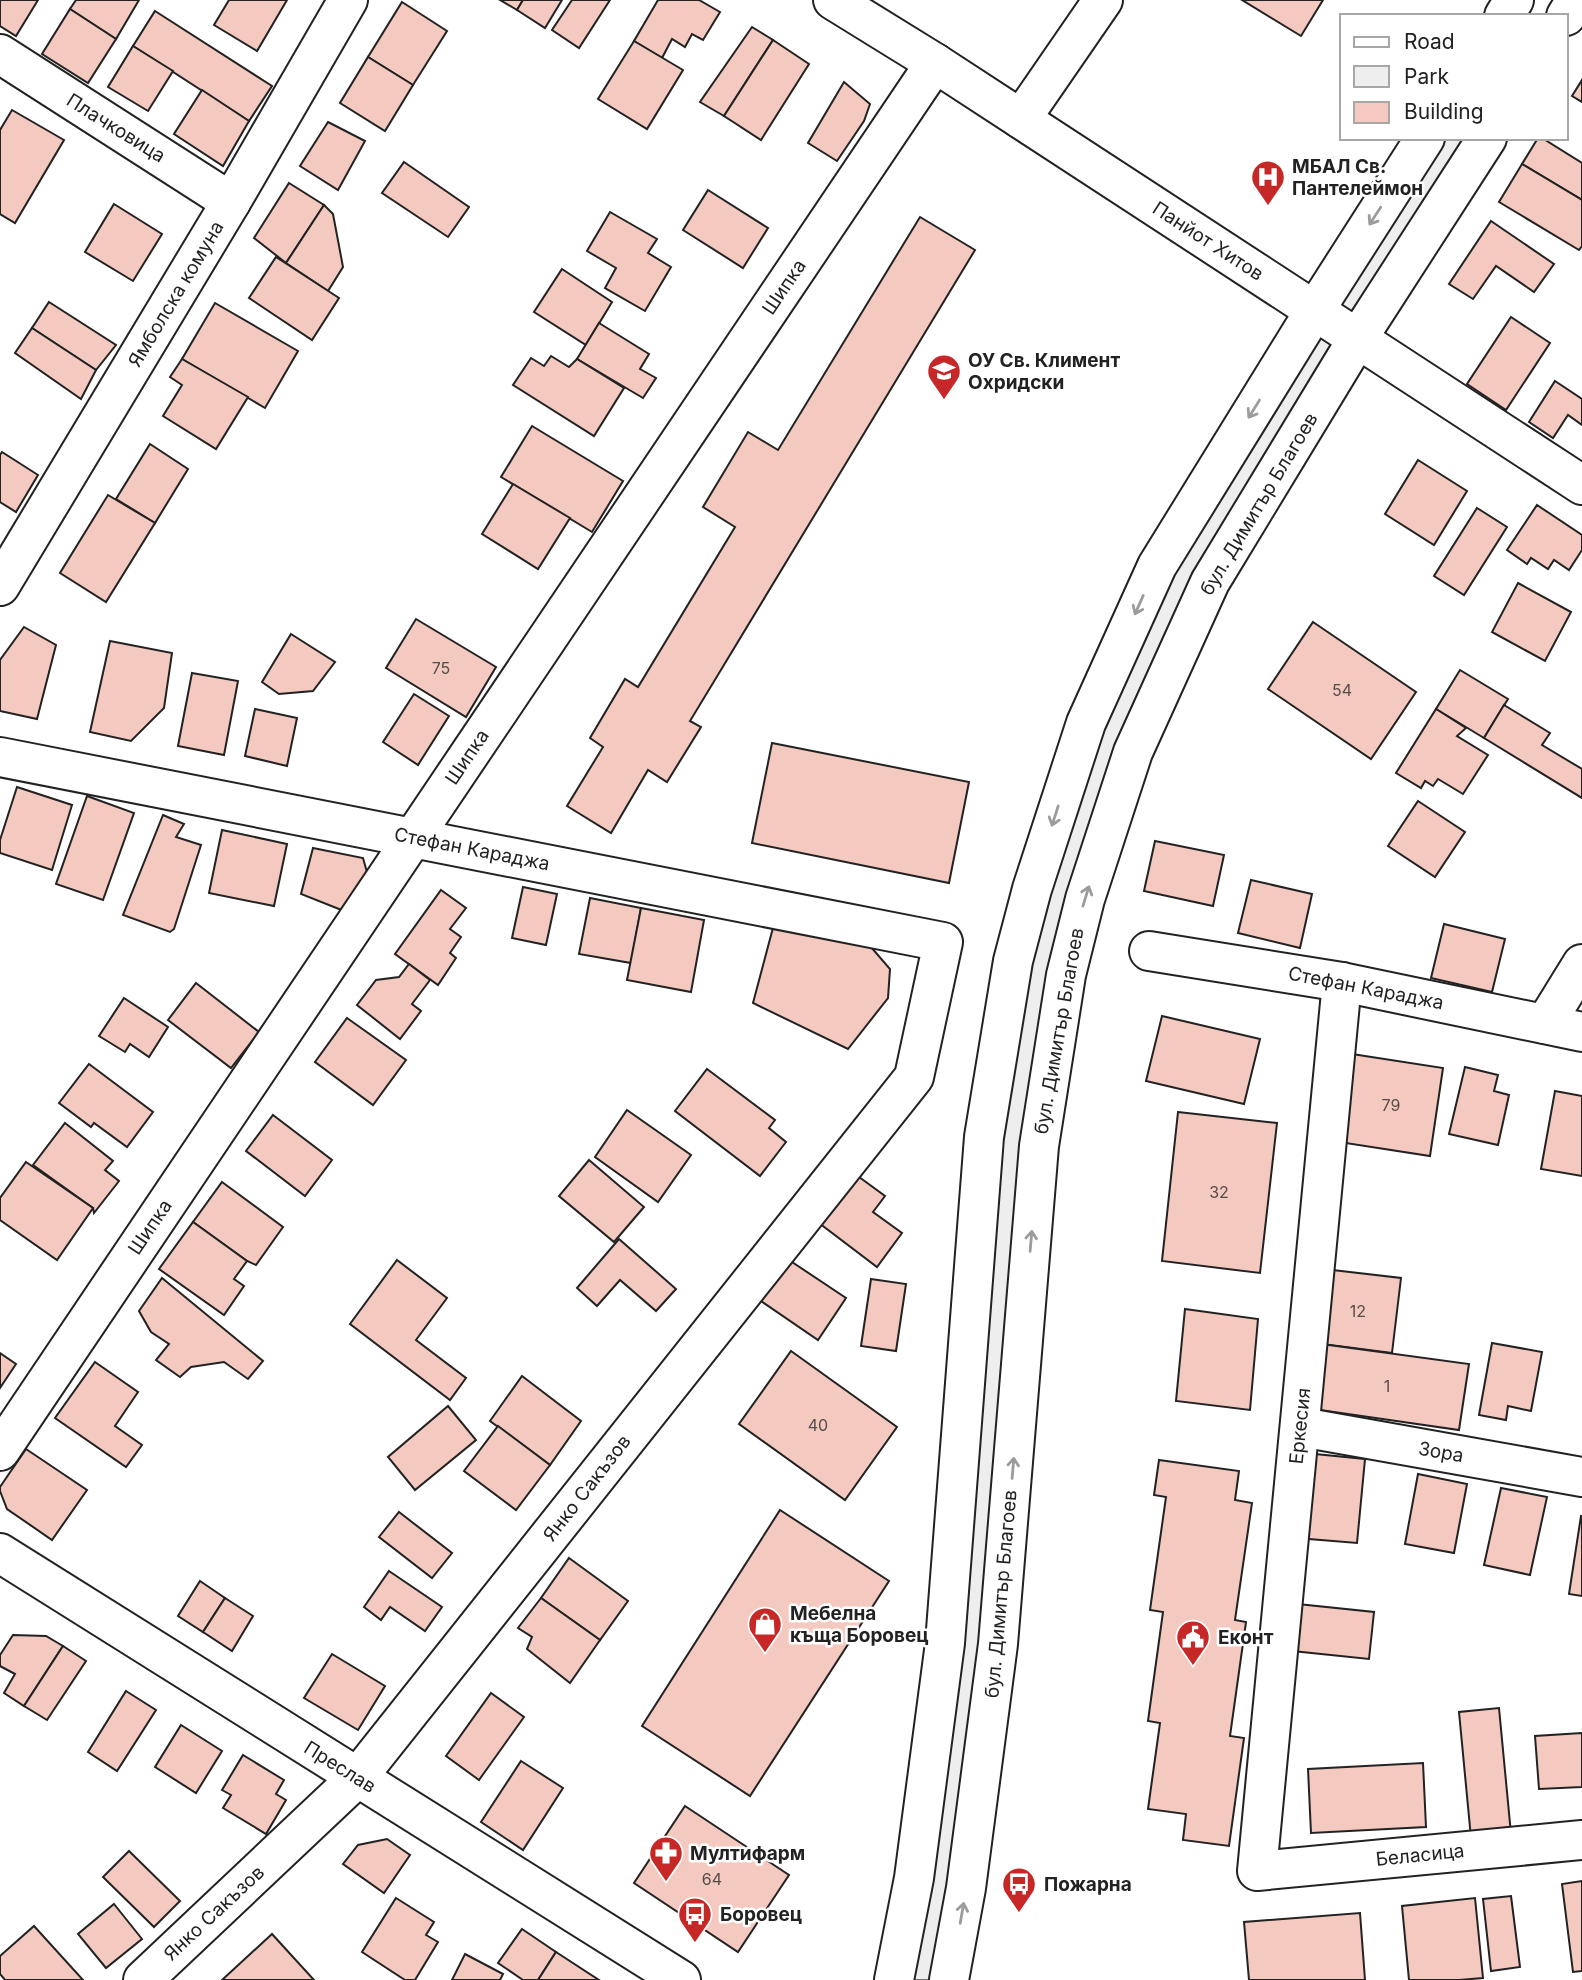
<svg xmlns="http://www.w3.org/2000/svg" width="1582" height="1980" font-family="Inter,sans-serif">
	<style>
		.green { fill: #eee; stroke: #6f6f6f; stroke-width: 2 }
		.building { fill: #f3c9c0; stroke: #222; stroke-width: 2 }
		.lines { fill: none; stroke-linecap: round; stroke-linejoin: round }
		.minor-casing { stroke: #222; stroke-width: 42 }
		.major-casing { stroke: #222; stroke-width: 42 }
		.minor { stroke: #fff; stroke-width: 38 }
		.major { stroke: #fff; stroke-width: 38 }
		.oneway { stroke: #9c9c9c }
		.labels { text-anchor: middle; dominant-baseline: central; stroke-width: 5; stroke-linejoin: round; paint-order: stroke }
		.number-label { font-size: 16px; fill: #564c4a }
		.street-label { font-size: 19px; fill: #222; stroke: #fff }
		.poi-label { font-size: 19px; font-weight: bold; fill: #222; stroke: #fff; text-anchor: start }
	</style>
	<rect width="100%" height="100%" fill="#fff"/>
	<polygon class="green" points="1425,138 1487,138 1210,582 1085,899 949,1980 894,1980 984,1137 1086,723"/>
	<g class="building">
		<polygon points="0,0 38,0 16,36 0,26"/>
		<polygon points="76,0 139,0 116,39 70,9"/>
		<polygon points="229,0 287,0 257,51 214,25"/>
		<polygon points="500,0 523,0 517,10"/>
		<polygon points="523,0 562,0 545,28 517,10"/>
		<polygon points="572,0 610,0 579,48 552,30"/>
		<polygon points="658,0 699,0 720,12 703,40 692,34 685,47 672,39 662,58 634,41"/>
		<polygon points="1242,0 1323,0 1301,36"/>
		<polygon points="402,2 447,31 413,85 368,57"/>
		<polygon points="70,9 116,39 88,83 42,54"/>
		<polygon points="155,11 272,86 249,121 133,46"/>
		<polygon points="752,27 773,40 724,116 700,102"/>
		<polygon points="773,40 809,64 761,140 724,116"/>
		<polygon points="634,41 683,70 647,129 598,99"/>
		<polygon points="133,46 173,71 148,111 108,87"/>
		<polygon points="368,57 413,85 385,131 340,103"/>
		<polygon points="1582,80 1582,102 1572,96"/>
		<polygon points="844,82 870,104 864,121 837,161 808,143"/>
		<polygon points="202,90 249,121 223,166 174,134"/>
		<polygon points="12,110 64,140 15,223 0,214 0,130"/>
		<polygon points="328,122 365,141 338,190 300,166"/>
		<polygon points="1538,138 1542,138 1582,163 1582,200 1522,164"/>
		<polygon points="404,162 469,207 448,237 382,193"/>
		<polygon points="1522,164 1582,200 1582,246 1579,250 1499,202"/>
		<polygon points="289,183 324,205 286,263 254,238"/>
		<polygon points="708,190 768,228 743,268 683,230"/>
		<polygon points="114,204 162,234 133,281 85,252"/>
		<polygon points="324,205 333,214 343,267 328,291 286,263"/>
		<polygon points="610,212 657,239 648,253 671,267 645,311 605,288 616,268 587,251"/>
		<polygon points="920,217 975,250 690,721 701,727 667,782 648,770 611,833 567,806 603,747 590,738 625,679 638,687 735,527 703,507 748,432 778,450"/>
		<polygon points="1491,221 1554,264 1534,292 1496,266 1473,299 1449,284"/>
		<polygon points="276,257 339,298 312,340 249,298"/>
		<polygon points="562,269 612,302 586,345 534,312"/>
		<polygon points="49,302 116,345 96,370 32,328"/>
		<polygon points="215,303 298,351 265,408 182,359"/>
		<polygon points="1511,317 1550,343 1506,410 1467,384"/>
		<polygon points="599,323 649,354 640,369 656,378 643,398 577,359"/>
		<polygon points="32,328 96,370 81,399 15,353"/>
		<polygon points="551,356 569,367 577,359 624,388 594,436 513,385 531,358 544,366"/>
		<polygon points="182,359 248,397 216,449 163,416 182,385 170,377"/>
		<polygon points="1555,381 1582,399 1582,425 1568,415 1553,438 1529,422"/>
		<polygon points="532,426 623,481 592,532 501,477"/>
		<polygon points="150,444 188,469 155,523 116,499"/>
		<polygon points="2,452 38,475 16,512 0,502 0,455"/>
		<polygon points="1418,460 1467,491 1434,545 1385,514"/>
		<polygon points="513,484 570,518 538,569 482,534"/>
		<polygon points="108,495 155,523 106,602 60,573"/>
		<polygon points="1537,505 1582,535 1582,550 1569,570 1554,560 1548,569 1531,558 1527,564 1507,550"/>
		<polygon points="1477,508 1507,527 1464,595 1434,576"/>
		<polygon points="1518,583 1571,612 1545,661 1492,632"/>
		<polygon points="416,619 496,667 466,717 386,668"/>
		<polygon points="1313,622 1416,692 1371,759 1268,689"/>
		<polygon points="24,627 56,645 37,719 0,711 0,660"/>
		<polygon points="291,634 335,662 313,691 279,694 262,682"/>
		<polygon points="110,641 172,653 164,708 131,741 90,732"/>
		<polygon points="1460,670 1508,699 1484,738 1436,709"/>
		<polygon points="192,673 238,681 224,755 178,746"/>
		<polygon points="414,694 449,716 418,765 383,742"/>
		<polygon points="1504,705 1550,733 1542,745 1582,769 1582,798 1484,738"/>
		<polygon points="255,709 297,718 287,766 245,756"/>
		<polygon points="1436,709 1466,728 1457,736 1488,755 1463,794 1438,779 1433,786 1425,781 1421,788 1396,773"/>
		<polygon points="772,743 969,782 949,883 752,843"/>
		<polygon points="17,787 72,805 52,870 0,853 0,840"/>
		<polygon points="87,796 134,813 103,900 56,884"/>
		<polygon points="1418,801 1465,832 1435,877 1388,846"/>
		<polygon points="163,815 184,824 176,837 201,845 174,929 170,932 123,915"/>
		<polygon points="222,830 287,844 274,906 209,893"/>
		<polygon points="1155,841 1224,855 1213,906 1144,891"/>
		<polygon points="313,848 363,858 370,883 344,911 301,894"/>
		<polygon points="1251,880 1312,894 1300,948 1238,933"/>
		<polygon points="523,887 557,894 546,945 512,938"/>
		<polygon points="441,890 466,908 450,929 461,937 450,953 456,958 438,985 395,954"/>
		<polygon points="590,898 641,908 631,963 579,954"/>
		<polygon points="641,908 704,920 691,992 627,980"/>
		<polygon points="774,924 871,947 890,969 888,998 848,1049 753,1003"/>
		<polygon points="1444,924 1505,939 1492,992 1431,978"/>
		<polygon points="409,964 430,980 412,1004 421,1011 400,1039 357,1005 376,980 399,977"/>
		<polygon points="196,983 259,1032 231,1068 168,1020"/>
		<polygon points="124,998 168,1027 149,1057 130,1044 125,1052 99,1036"/>
		<polygon points="1162,1016 1260,1039 1244,1104 1146,1081"/>
		<polygon points="347,1018 406,1060 373,1105 315,1062"/>
		<polygon points="1352,1054 1443,1068 1430,1156 1339,1142"/>
		<polygon points="89,1064 153,1112 127,1147 94,1123 91,1127 59,1103"/>
		<polygon points="1465,1067 1498,1075 1494,1091 1509,1095 1498,1145 1449,1134"/>
		<polygon points="707,1069 775,1120 769,1128 786,1142 760,1176 675,1111"/>
		<polygon points="1555,1091 1582,1096 1582,1176 1541,1169"/>
		<polygon points="627,1110 691,1155 658,1202 595,1157"/>
		<polygon points="1178,1112 1277,1123 1260,1273 1162,1261"/>
		<polygon points="273,1115 332,1160 305,1196 246,1151"/>
		<polygon points="65,1123 113,1161 105,1170 119,1181 94,1213 93,1208 33,1165"/>
		<polygon points="589,1160 644,1207 614,1242 559,1196"/>
		<polygon points="26,1162 93,1208 57,1260 0,1220 0,1198"/>
		<polygon points="855,1174 885,1196 873,1212 902,1233 877,1267 819,1223"/>
		<polygon points="222,1182 283,1227 256,1265 247,1261 193,1222"/>
		<polygon points="193,1222 247,1261 234,1279 244,1286 224,1315 159,1269"/>
		<polygon points="619,1239 676,1289 656,1311 620,1280 597,1306 577,1288"/>
		<polygon points="397,1260 447,1298 416,1340 466,1378 450,1400 350,1324"/>
		<polygon points="789,1260 846,1298 818,1340 761,1301"/>
		<polygon points="1324,1269 1401,1278 1392,1353 1314,1343"/>
		<polygon points="162,1278 263,1361 248,1379 224,1362 191,1367 180,1377 156,1360 169,1344 151,1332 139,1311"/>
		<polygon points="871,1279 906,1284 896,1351 861,1346"/>
		<polygon points="1185,1309 1258,1319 1250,1410 1176,1401"/>
		<polygon points="1314,1343 1469,1364 1459,1430 1306,1408"/>
		<polygon points="1492,1343 1542,1352 1531,1411 1508,1406 1506,1420 1479,1415"/>
		<polygon points="791,1351 897,1427 845,1500 739,1424"/>
		<polygon points="0,1353 16,1364 0,1388"/>
		<polygon points="95,1362 138,1392 115,1426 142,1445 126,1467 55,1418"/>
		<polygon points="522,1376 581,1421 550,1465 490,1421"/>
		<polygon points="448,1406 476,1440 415,1490 388,1457"/>
		<polygon points="498,1426 550,1465 516,1510 464,1471"/>
		<polygon points="26,1449 87,1490 52,1540 7,1509 0,1491 0,1487"/>
		<polygon points="1305,1453 1365,1459 1357,1543 1297,1538"/>
		<polygon points="1159,1460 1239,1471 1235,1500 1252,1503 1235,1620 1246,1622 1230,1736 1244,1738 1229,1846 1183,1840 1186,1814 1148,1809 1160,1723 1148,1721 1163,1612 1150,1610 1166,1497 1154,1495"/>
		<polygon points="1418,1474 1467,1484 1454,1553 1405,1544"/>
		<polygon points="1501,1488 1547,1497 1530,1575 1484,1565"/>
		<polygon points="780,1510 889,1581 750,1796 642,1726"/>
		<polygon points="399,1512 452,1553 432,1578 379,1537"/>
		<polygon points="1581,1516 1582,1516 1582,1596 1569,1594"/>
		<polygon points="569,1558 628,1601 600,1640 541,1598"/>
		<polygon points="389,1571 442,1607 425,1631 390,1607 381,1620 364,1607"/>
		<polygon points="200,1581 225,1598 203,1632 178,1616"/>
		<polygon points="225,1598 253,1616 232,1651 203,1632"/>
		<polygon points="541,1598 600,1640 570,1683 527,1649 532,1637 518,1628"/>
		<polygon points="1288,1603 1374,1612 1369,1659 1283,1650"/>
		<polygon points="13,1635 46,1636 63,1646 24,1706 4,1693 15,1674 0,1666 0,1655"/>
		<polygon points="63,1646 86,1661 47,1720 24,1706"/>
		<polygon points="332,1654 385,1686 358,1730 304,1698"/>
		<polygon points="126,1691 156,1710 117,1771 88,1752"/>
		<polygon points="491,1693 524,1717 479,1780 446,1756"/>
		<polygon points="1499,1708 1511,1834 1471,1838 1459,1712"/>
		<polygon points="181,1725 222,1751 196,1793 155,1767"/>
		<polygon points="1582,1733 1582,1787 1539,1789 1535,1736"/>
		<polygon points="243,1755 284,1780 276,1794 286,1800 266,1834 223,1808 231,1795 222,1790"/>
		<polygon points="521,1761 563,1788 523,1850 481,1822"/>
		<polygon points="1423,1763 1426,1827 1311,1833 1308,1769"/>
		<polygon points="685,1806 789,1875 738,1952 634,1883"/>
		<polygon points="387,1839 410,1855 384,1893 343,1864 358,1845"/>
		<polygon points="129,1851 180,1901 154,1927 103,1877"/>
		<polygon points="1582,1881 1582,1971 1573,1972 1562,1884"/>
		<polygon points="1511,1896 1520,1967 1491,1971 1483,1899"/>
		<polygon points="396,1898 434,1922 426,1935 438,1942 415,1980 405,1980 362,1952"/>
		<polygon points="1475,1898 1483,1978 1459,1980 1409,1980 1402,1906"/>
		<polygon points="114,1904 142,1939 106,1968 78,1934"/>
		<polygon points="1360,1913 1365,1980 1249,1980 1244,1922"/>
		<polygon points="34,1926 83,1980 5,1980 0,1974 0,1956"/>
		<polygon points="522,1929 556,1952 538,1980 523,1980 498,1963"/>
		<polygon points="272,1934 314,1980 222,1980"/>
		<polygon points="556,1952 599,1980 538,1980"/>
		<polygon points="465,1954 503,1974 500,1980 452,1980"/>
	</g>
	<g class="lines">
		<g class="minor-casing">
			<g id="minor">
				<polyline points="833,0 935,63 1582,485"/>
				<polyline points="0,54 231,202"/>
				<polyline points="1021,119 1103,0"/>
				<polyline points="0,586 231,202 348,0"/>
				<polyline points="0,757 943,942 914,1077 357,1778 143,1980"/>
				<polyline points="1149,951 1342,982 1582,1032"/>
				<polyline points="1342,982 1257,1871 1582,1840"/>
				<polyline points="1545,1024 1582,964"/>
				<polyline points="1301,1427 1582,1477"/>
				<polyline points="0,1451 935,63"/>
			</g>
		</g>
		<g class="major-casing">
			<g id="major">
				<polyline points="1504,16 1514,0"/>
				<polyline points="1566,16 1576,0"/>
				<polyline points="0,1553 681,1980"/>
				<polyline points="894,1980 914,1878 945,1643 984,1137 1013,961 1032,889 1086,723 1157,566 1315,310 1425,138"/>
				<polyline points="949,1980 966,1888 998,1644 1039,1146 1066,975 1085,899 1133,752 1210,582 1358,338 1487,138"/>
			</g>
		</g>
		<use href="#minor" class="minor"/>
		<use href="#major" class="major"/>
	</g>
	<defs><path id="oneway-shaft" d="M-6 0H5M1.5-3L5.5 0L1.5 3" fill="none" stroke-width="1.6" stroke-linecap="round" stroke-linejoin="round" transform="scale(1.75)"/></defs>
	<g class="oneway">
		<use href="#oneway-shaft" transform="translate(1375 216) rotate(123)"/>
		<use href="#oneway-shaft" transform="translate(1254 409) rotate(122)"/>
		<use href="#oneway-shaft" transform="translate(1139 605) rotate(114)"/>
		<use href="#oneway-shaft" transform="translate(1055 816) rotate(108)"/>
		<use href="#oneway-shaft" transform="translate(1086 896) rotate(-73)"/>
		<use href="#oneway-shaft" transform="translate(1031 1241) rotate(-85)"/>
		<use href="#oneway-shaft" transform="translate(1013 1468) rotate(-85)"/>
		<use href="#oneway-shaft" transform="translate(962 1913) rotate(-80)"/>
	</g>
	<defs>
		<g id="hospital-pin" transform="scale(1.75)"><path d="M0 17L-7.5 6A9.5 9.5 0 1 1 7.5 6Z" fill="#c62828" stroke="#fff"/><path d="M-5-5h3v3.5h4V-5h3V5h-3V1.5h-4V5h-3Z" fill="#fff"/></g>
		<g id="school-pin" transform="scale(1.75)"><path d="M0 17L-7.5 6A9.5 9.5 0 1 1 7.5 6Z" fill="#c62828" stroke="#fff"/><path d="M0-5L7-2L0 1L-7-2ZM-4 1L0 2.5L4 1V4Q0 6-4 4Z" fill="#fff"/></g>
		<g id="shop-pin" transform="scale(1.75)"><path d="M0 17L-7.5 6A9.5 9.5 0 1 1 7.5 6Z" fill="#c62828" stroke="#fff"/><path d="M-5-2.5h2.3a2.7 3.5 0 0 1 5.4 0H5L5.5 6h-11ZM-1.5-2.5h3a1.5 2.3 0 0 0-3 0Z" fill="#fff"/></g>
		<g id="civic-pin" transform="scale(1.75)"><path d="M0 17L-7.5 6A9.5 9.5 0 1 1 7.5 6Z" fill="#c62828" stroke="#fff"/><path d="M-.6-6.5H3V-4.5H.6V-3L4-1V1h2V6H-6V1h2V-1L-.6-3ZM-1.2 2.5V6h2.4V2.5Z" fill="#fff"/></g>
		<g id="pharmacy-pin" transform="scale(1.75)"><path d="M0 17L-7.5 6A9.5 9.5 0 1 1 7.5 6Z" fill="#c62828" stroke="#fff"/><path d="M-2-6h4v4h4v4h-4v4h-4v-4h-4v-4h4Z" fill="#fff"/></g>
		<g id="bus-pin" transform="scale(1.75)"><path d="M0 17L-7.5 6A9.5 9.5 0 1 1 7.5 6Z" fill="#c62828" stroke="#fff"/><path d="M-5-6H5V4H4V6H2V4H-2V6H-4V4H-5ZM-3.5-4V0h7V-4ZM-3.5 1.2v1.5H-2V1.2ZM2 1.2v1.5H3.5V1.2Z" fill="#fff"/></g>
	</defs>
	<g fill-rule="evenodd">
		<use href="#hospital-pin" x="1268" y="177"/>
		<use href="#school-pin" x="944" y="371"/>
		<use href="#shop-pin" x="765" y="1624"/>
		<use href="#civic-pin" x="1193" y="1637"/>
		<use href="#pharmacy-pin" x="666" y="1853"/>
		<use href="#bus-pin" x="1019" y="1884"/>
		<use href="#bus-pin" x="695" y="1914"/>
	</g>
	<g class="labels">
		<g class="number-label">
			<text x="441" y="668">75</text>
			<text x="1342" y="690">54</text>
			<text x="1391" y="1105">79</text>
			<text x="1219" y="1192">32</text>
			<text x="1358" y="1311">12</text>
			<text x="1387" y="1386">1</text>
			<text x="818" y="1425">40</text>
			<text x="712" y="1879">64</text>
		</g>
		<g class="street-label">
			<text transform="translate(116 128) rotate(32)">Плачковица</text>
			<text transform="translate(1208 241) rotate(33)">Панйот Хитов</text>
			<text transform="translate(784 287) rotate(-56)">Шипка</text>
			<text transform="translate(176 294) rotate(-59)">Ямболска комуна</text>
			<text transform="translate(1259 504) rotate(-59)">бул. Димитър Благоев</text>
			<text transform="translate(467 757) rotate(-56)">Шипка</text>
			<text transform="translate(472 849) rotate(11)">Стефан Караджа</text>
			<text transform="translate(1366 988) rotate(11)">Стефан Караджа</text>
			<text transform="translate(1059 1031) rotate(-80)">бул. Димитър Благоев</text>
			<text transform="translate(150 1227) rotate(-56)">Шипка</text>
			<text transform="translate(1300 1426) rotate(-84)">Еркесия</text>
			<text transform="translate(1441 1452) rotate(10)">Зора</text>
			<text transform="translate(587 1488) rotate(-52)">Янко Сакъзов</text>
			<text transform="translate(1001 1594) rotate(-85)">бул. Димитър Благоев</text>
			<text transform="translate(340 1767) rotate(32)">Преслав</text>
			<text transform="translate(1420 1855) rotate(-6)">Беласица</text>
			<text transform="translate(214 1913) rotate(-43)">Янко Сакъзов</text>
		</g>
		<g class="poi-label">
			<text x="1292" y="166">МБАЛ Св.<tspan x="1292" dy="22">Пантелеймон</tspan></text>
			<text x="968" y="360">ОУ Св. Климент<tspan x="968" dy="22">Охридски</tspan></text>
			<text x="790" y="1613">Мебелна<tspan x="790" dy="22">къща Боровец</tspan></text>
			<text x="1218" y="1637">Еконт</text>
			<text x="690" y="1853">Мултифарм</text>
			<text x="1044" y="1884">Пожарна</text>
			<text x="720" y="1914">Боровец</text>
		</g>
	</g>
	<rect x="1340" y="14" width="228" height="126" fill="#ffffff" stroke="#a7a7a7" stroke-width="2"/>
	<rect x="1354" y="37" width="35" height="10" fill="#ffffff" stroke="#a7a7a7" stroke-width="2"/>
	<text x="1404" y="49" font-size="21" fill="#222222">Road</text>
	<rect x="1354" y="66" width="35" height="21" fill="#eeeeee" stroke="#a7a7a7" stroke-width="2"/>
	<text x="1404" y="84" font-size="21" fill="#222222">Park</text>
	<rect x="1354" y="102" width="35" height="21" fill="#f3c9c0" stroke="#a7a7a7" stroke-width="2"/>
	<text x="1404" y="119" font-size="21" fill="#222222">Building</text>
</svg>
